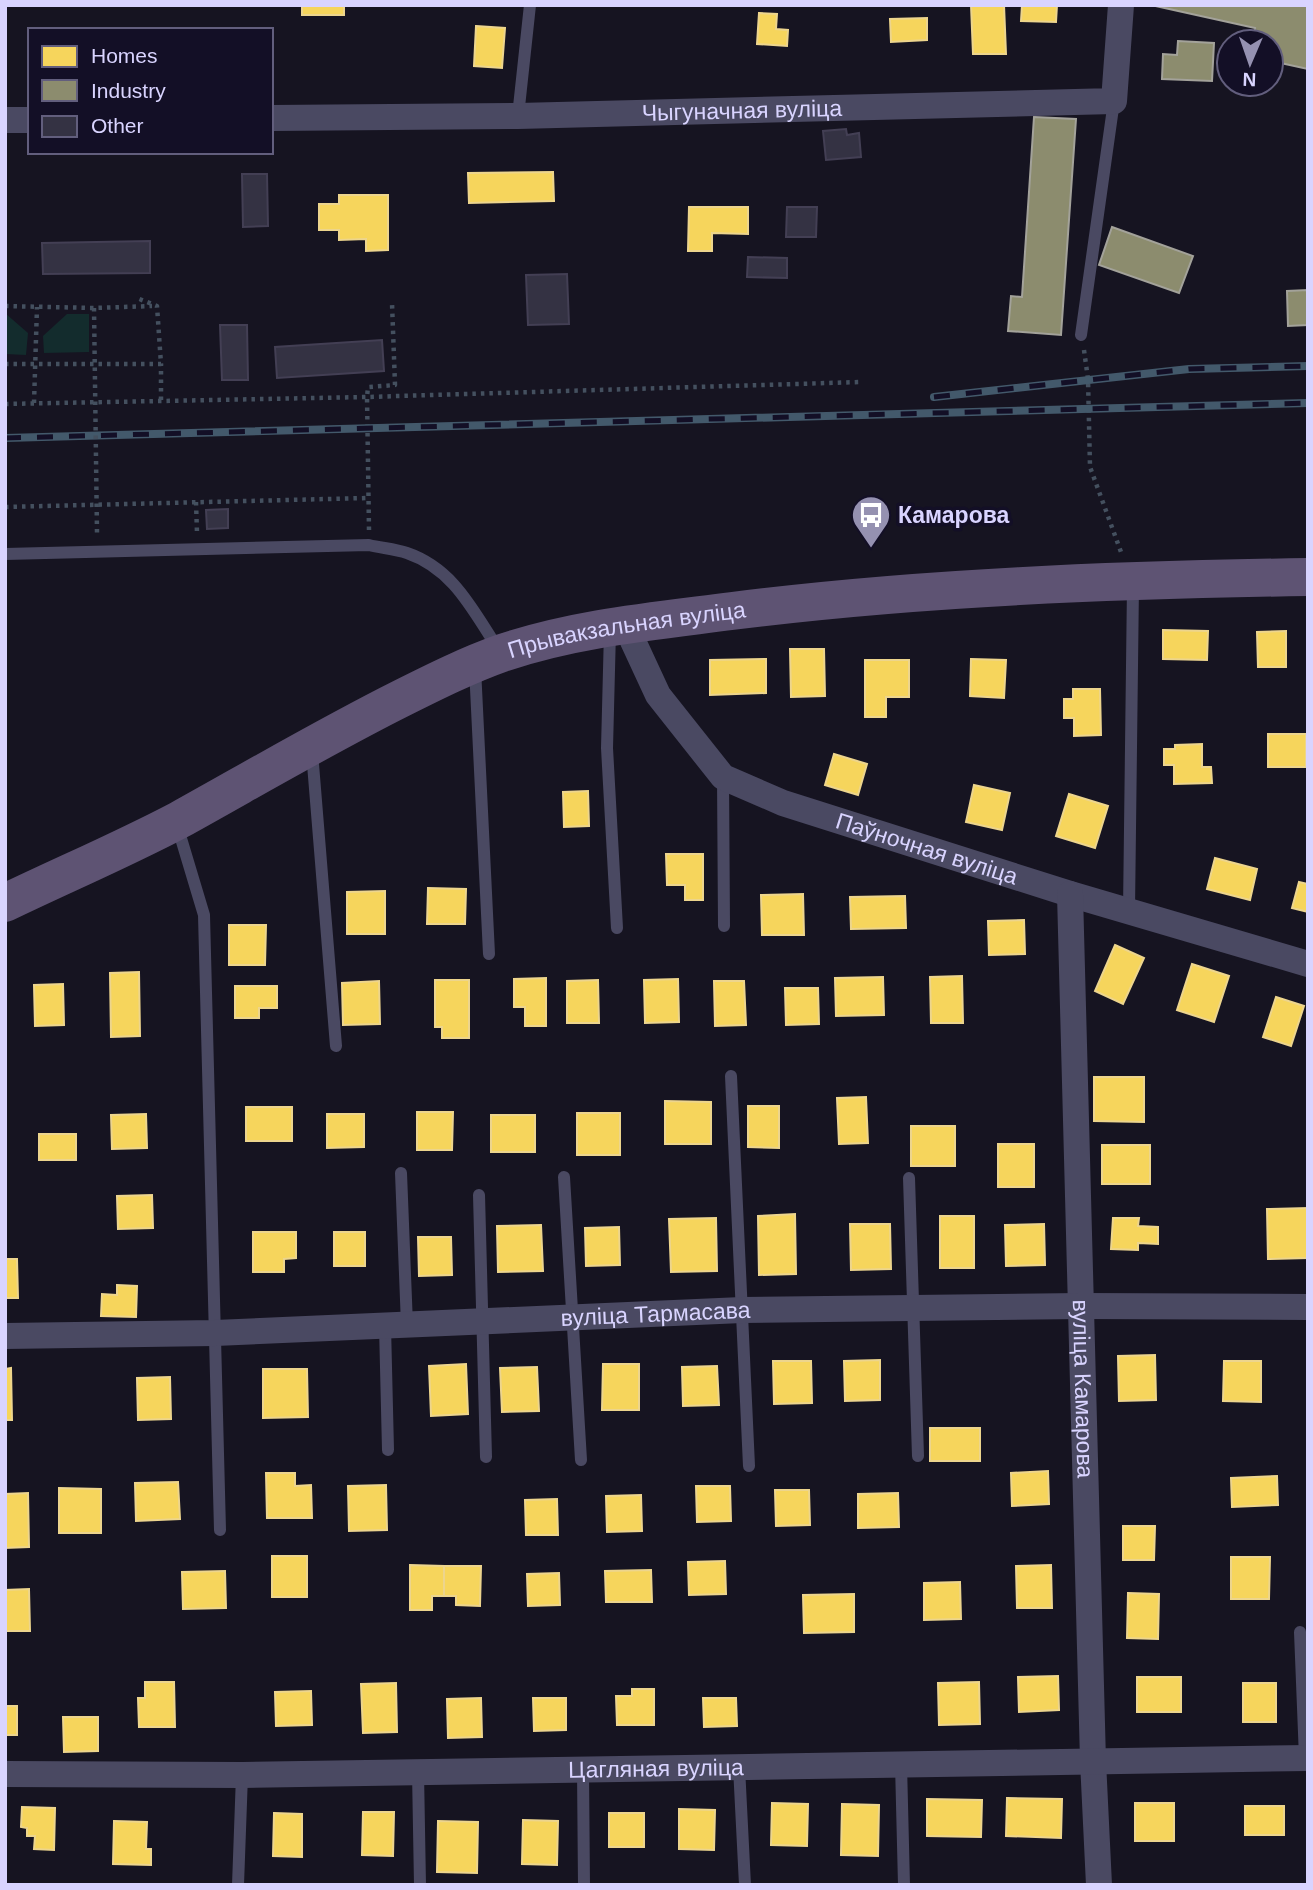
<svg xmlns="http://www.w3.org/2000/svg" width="1313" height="1890" font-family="Helvetica,sans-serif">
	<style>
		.green { fill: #132c2d }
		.homes { fill: #f6d55c; stroke: #edd58d; stroke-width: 2 }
		.industry { fill: #8c8c6e; stroke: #a3a29a; stroke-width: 2 }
		.building { fill: #343243; stroke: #433f54; stroke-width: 2 }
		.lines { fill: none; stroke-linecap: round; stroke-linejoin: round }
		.path { stroke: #44505f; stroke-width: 4.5; stroke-dasharray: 3.5 5; stroke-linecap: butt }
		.lane { stroke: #4a4962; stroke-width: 12 }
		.street { stroke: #4a4962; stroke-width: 26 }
		.primary { stroke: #5e5373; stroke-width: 38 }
		.rail-casing { stroke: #43596b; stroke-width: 8 }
		.rail { stroke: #130f26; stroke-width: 5; stroke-dasharray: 16; stroke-linecap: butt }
		.path-bridge { stroke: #44505f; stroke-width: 4.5; stroke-dasharray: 3.5 5; stroke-linecap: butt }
		.labels { text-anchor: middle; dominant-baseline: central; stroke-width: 7; stroke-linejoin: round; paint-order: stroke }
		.street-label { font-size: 23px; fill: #d9d4ff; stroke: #130f26 }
		.poi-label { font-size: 23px; font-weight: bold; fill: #d9d4ff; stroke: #130f26; text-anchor: start }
	</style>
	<rect width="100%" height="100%" fill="#161421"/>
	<g class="green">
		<polygon points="5,313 28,333 26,355 5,354"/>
		<polygon points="67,314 89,314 89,352 44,353 43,336"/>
	</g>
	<g class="homes">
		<rect x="302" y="5" width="42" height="10"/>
		<polygon points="971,5 1004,5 1006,54 973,54"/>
		<polygon points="1022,5 1057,5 1056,22 1021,21"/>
		<polygon points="759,13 777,14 776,29 788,30 787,46 757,44"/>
		<polygon points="927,18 927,40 891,42 890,19"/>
		<polygon points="476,26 505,28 502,68 474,66"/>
		<polygon points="553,172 554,201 469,203 468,173"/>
		<polygon points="339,195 388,195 388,250 366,251 366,239 339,240 339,230 319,230 319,204 339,204"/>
		<polygon points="689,207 748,207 748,234 712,233 712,251 688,251"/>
		<polygon points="1163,630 1208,631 1207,660 1163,659"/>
		<polygon points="1286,631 1286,667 1258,667 1257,632"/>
		<polygon points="790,649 824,649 825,696 791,697"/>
		<polygon points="766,659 766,693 710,695 710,660"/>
		<polygon points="971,659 1006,660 1004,698 970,696"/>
		<polygon points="865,660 909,660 909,697 886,697 886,717 865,717"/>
		<polygon points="1073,689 1100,689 1101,735 1074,736 1074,718 1064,718 1064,699 1073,699"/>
		<rect x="1268" y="734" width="38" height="33"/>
		<polygon points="1202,744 1202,767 1211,767 1212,783 1174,784 1174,765 1164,765 1164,749 1175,749 1175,745"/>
		<polygon points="834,754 867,764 858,795 825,785"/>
		<polygon points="974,785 1010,793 1002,830 966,822"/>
		<polygon points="588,791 589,826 564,827 563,792"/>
		<polygon points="1069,794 1108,806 1095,848 1056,836"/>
		<polygon points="666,854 703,854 703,900 685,900 685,885 667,885"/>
		<polygon points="1215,858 1257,869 1250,900 1207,889"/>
		<polygon points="1299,882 1308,884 1308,912 1292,908"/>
		<polygon points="428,888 466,889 465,924 427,924"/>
		<polygon points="385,891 385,934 347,934 347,892"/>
		<polygon points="803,894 804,935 762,935 761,895"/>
		<polygon points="905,896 906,928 851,929 850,897"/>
		<polygon points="1024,920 1025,954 989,955 988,921"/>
		<polygon points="229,925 266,925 265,965 229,965"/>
		<polygon points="1115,945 1144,958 1123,1004 1095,991"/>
		<polygon points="1192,964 1229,976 1214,1022 1177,1010"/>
		<polygon points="139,972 140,1036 111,1037 110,973"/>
		<polygon points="962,976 963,1023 931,1023 930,977"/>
		<polygon points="883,977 884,1015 836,1016 835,978"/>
		<polygon points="546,978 546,1026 525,1026 525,1007 514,1007 514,979"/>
		<polygon points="678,979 679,1022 645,1023 644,980"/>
		<polygon points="435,980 469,980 469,1038 442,1038 442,1027 435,1027"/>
		<polygon points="598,980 599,1023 567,1023 567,981"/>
		<polygon points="379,981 380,1024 343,1025 342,983"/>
		<polygon points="714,981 744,981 746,1025 715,1026"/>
		<polygon points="63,984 64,1025 35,1026 34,985"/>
		<polygon points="235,986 277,986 277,1008 259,1008 259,1018 235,1018"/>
		<polygon points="785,988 818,988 819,1024 786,1025"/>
		<polygon points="1276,997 1304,1006 1291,1046 1263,1037"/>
		<polygon points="1094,1077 1144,1077 1144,1122 1094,1121"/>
		<polygon points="866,1097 868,1143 839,1144 837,1098"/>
		<polygon points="665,1101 711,1102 711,1144 665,1144"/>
		<polygon points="748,1106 779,1106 779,1148 748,1147"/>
		<rect x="246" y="1107" width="46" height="34"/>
		<polygon points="417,1112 453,1112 452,1150 417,1150"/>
		<rect x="577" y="1113" width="43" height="42"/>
		<polygon points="146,1114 147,1148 112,1149 111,1115"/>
		<polygon points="327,1114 364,1114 364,1147 327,1148"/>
		<rect x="491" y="1115" width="44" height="37"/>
		<rect x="911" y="1126" width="44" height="40"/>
		<rect x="39" y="1134" width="37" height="26"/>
		<rect x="998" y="1144" width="36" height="43"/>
		<rect x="1102" y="1145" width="48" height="39"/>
		<polygon points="152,1195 153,1228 118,1229 117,1196"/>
		<polygon points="1308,1208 1308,1258 1268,1259 1267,1209"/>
		<polygon points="795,1214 796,1274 759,1275 758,1216"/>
		<rect x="940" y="1216" width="34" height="52"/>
		<polygon points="716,1218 717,1271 671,1272 669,1219"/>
		<polygon points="1113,1218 1139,1218 1138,1226 1158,1227 1158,1244 1138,1243 1138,1250 1111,1249"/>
		<polygon points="850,1224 890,1224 891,1269 851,1270"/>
		<polygon points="1044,1224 1045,1265 1006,1266 1005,1225"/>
		<polygon points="541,1225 543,1271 498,1272 497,1226"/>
		<polygon points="619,1227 620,1265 586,1266 585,1228"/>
		<polygon points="253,1232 296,1232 296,1258 284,1259 284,1272 253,1272"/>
		<rect x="334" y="1232" width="31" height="34"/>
		<polygon points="418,1237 451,1237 452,1275 419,1276"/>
		<polygon points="5,1259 17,1259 18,1298 5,1298"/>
		<polygon points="117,1285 137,1286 136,1317 101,1316 102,1294 117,1295"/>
		<polygon points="1155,1355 1156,1400 1119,1401 1118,1356"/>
		<polygon points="880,1360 880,1400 845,1401 844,1361"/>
		<polygon points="773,1361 811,1361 812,1403 774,1404"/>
		<polygon points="1224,1361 1261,1361 1261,1402 1223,1401"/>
		<polygon points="466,1364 468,1414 431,1416 429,1366"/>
		<polygon points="603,1364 639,1364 639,1410 602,1410"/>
		<polygon points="717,1366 719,1405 683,1406 682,1367"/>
		<polygon points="537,1367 539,1411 502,1412 500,1368"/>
		<polygon points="11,1368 12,1420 5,1420 5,1369"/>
		<polygon points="263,1369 307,1369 308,1417 263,1418"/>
		<polygon points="170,1377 171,1419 138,1420 137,1378"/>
		<rect x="930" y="1428" width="50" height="33"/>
		<polygon points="1048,1471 1049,1504 1012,1506 1011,1473"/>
		<polygon points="266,1473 295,1473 295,1486 311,1485 312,1518 267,1518"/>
		<polygon points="1277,1476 1278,1505 1232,1507 1231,1478"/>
		<polygon points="178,1482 180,1519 136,1521 135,1483"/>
		<polygon points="386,1485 387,1530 349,1531 348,1486"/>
		<polygon points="696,1486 730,1486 731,1521 697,1522"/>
		<polygon points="59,1488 101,1489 101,1533 59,1533"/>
		<polygon points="775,1490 809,1490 810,1525 776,1526"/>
		<polygon points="28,1493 29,1547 5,1548 5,1494"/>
		<polygon points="898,1493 899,1527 858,1528 858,1494"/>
		<polygon points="641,1495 642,1531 607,1532 606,1496"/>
		<polygon points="557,1499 558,1535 526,1535 525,1500"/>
		<polygon points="1123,1526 1155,1526 1154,1560 1123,1560"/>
		<rect x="272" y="1556" width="35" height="41"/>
		<polygon points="1231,1557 1270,1557 1269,1599 1231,1599"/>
		<polygon points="725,1561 726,1594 689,1595 688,1562"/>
		<polygon points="410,1565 444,1566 444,1596 432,1596 432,1610 410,1610"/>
		<polygon points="1051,1565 1052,1608 1017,1608 1016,1566"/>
		<polygon points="444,1566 481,1566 480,1606 456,1605 456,1596 444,1596"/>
		<polygon points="651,1570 652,1602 606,1602 605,1571"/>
		<polygon points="225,1571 226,1608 183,1609 182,1572"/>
		<polygon points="559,1573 560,1605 528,1606 527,1574"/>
		<polygon points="960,1582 961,1619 924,1620 924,1583"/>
		<polygon points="29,1589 30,1631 5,1631 5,1590"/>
		<polygon points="1128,1593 1159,1594 1158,1639 1127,1638"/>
		<polygon points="854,1594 854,1632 804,1633 803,1595"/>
		<polygon points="1058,1676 1059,1710 1019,1712 1018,1677"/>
		<rect x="1137" y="1677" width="44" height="35"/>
		<polygon points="145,1682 174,1682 175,1727 139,1727 138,1698 145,1698"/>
		<polygon points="979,1682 980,1724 939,1725 938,1683"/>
		<polygon points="396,1683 397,1732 363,1733 361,1684"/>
		<rect x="1243" y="1683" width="33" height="39"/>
		<polygon points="632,1689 654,1689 654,1725 617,1725 616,1696 632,1696"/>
		<polygon points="311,1691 312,1725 276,1726 275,1692"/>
		<polygon points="481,1698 482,1737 448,1738 447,1699"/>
		<polygon points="533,1698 566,1698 566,1730 534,1731"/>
		<polygon points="703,1698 736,1698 737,1726 704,1727"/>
		<rect x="5" y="1706" width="12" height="29"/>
		<polygon points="63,1717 98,1717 98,1751 64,1752"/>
		<polygon points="1007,1798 1062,1799 1061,1838 1006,1836"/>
		<polygon points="927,1799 982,1800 981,1837 927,1836"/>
		<polygon points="772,1803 808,1804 807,1846 771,1845"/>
		<rect x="1135" y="1803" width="39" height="38"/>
		<polygon points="842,1804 879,1805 878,1856 841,1855"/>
		<rect x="1245" y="1806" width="39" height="29"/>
		<polygon points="22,1807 55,1808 54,1850 34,1849 35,1836 27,1836 27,1828 21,1827"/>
		<polygon points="679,1809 715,1810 714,1850 679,1849"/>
		<polygon points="363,1812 394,1812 393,1856 362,1855"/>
		<polygon points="274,1813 302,1814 302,1857 273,1856"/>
		<rect x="609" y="1813" width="35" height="34"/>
		<polygon points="523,1820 558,1821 557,1865 522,1864"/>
		<polygon points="114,1821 147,1822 146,1849 151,1849 151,1865 113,1864"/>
		<polygon points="438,1821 478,1822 477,1873 437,1872"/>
	</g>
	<g class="industry">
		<polygon points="1151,5 1308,5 1308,69 1271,61 1271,42 1252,42 1255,28"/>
		<polygon points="1178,41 1214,43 1212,81 1162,79 1163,54 1177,55"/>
		<polygon points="1034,117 1076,119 1061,335 1008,331 1011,296 1022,297"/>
		<polygon points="1112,227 1193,256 1179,293 1099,265"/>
		<polygon points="1308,290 1308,325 1288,326 1287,291"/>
	</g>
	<g class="building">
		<polygon points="846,129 847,135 859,133 861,157 826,160 823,131"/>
		<polygon points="242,174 267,174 268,226 243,227"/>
		<polygon points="787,207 817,207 816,237 786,237"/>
		<polygon points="150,241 150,273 43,274 42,243"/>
		<polygon points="748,257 787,258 787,278 747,277"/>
		<polygon points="567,274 569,324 528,325 526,275"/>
		<polygon points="220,325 247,325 248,380 222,380"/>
		<polygon points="382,340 384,371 277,378 275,347"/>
		<polygon points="228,509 228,528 207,529 206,510"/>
	</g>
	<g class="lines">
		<g class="path">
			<polyline points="5,306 94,308 152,306"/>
			<polyline points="1084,350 1088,379 1090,467 1121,552"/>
			<polyline points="5,364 161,364 157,306 137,298"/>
			<polyline points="161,400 161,364"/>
			<polyline points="34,403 37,307"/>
			<polyline points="5,404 367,397 861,382"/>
			<polyline points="196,502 197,533"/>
			<polyline points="5,507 368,498"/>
			<polyline points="369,530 367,397 368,387 395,385 392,303"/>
		</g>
		<g class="lane">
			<polyline points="518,116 530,5"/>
			<polyline points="1081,335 1114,101"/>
			<path d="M5,554L369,545C381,548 395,549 407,553C454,569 473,611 499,650"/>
			<polyline points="610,631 607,748 617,928"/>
			<polyline points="475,668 489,954"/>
			<polyline points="312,752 336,1046"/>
			<polyline points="723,777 724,926"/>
			<polyline points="177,825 204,915 220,1530"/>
			<polyline points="1129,910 1133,585"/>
			<polyline points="731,1076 749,1466"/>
			<polyline points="401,1173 407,1325"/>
			<polyline points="564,1177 581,1460"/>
			<polyline points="909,1178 918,1456"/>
			<polyline points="479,1195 486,1457"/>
			<polyline points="385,1326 388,1450"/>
			<polyline points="1300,1632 1305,1758"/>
			<polyline points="901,1764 904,1885"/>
			<polyline points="739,1767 745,1885"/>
			<polyline points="583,1770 584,1885"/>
			<polyline points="418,1772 420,1885"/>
			<polyline points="238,1885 242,1775"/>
		</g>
		<g class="street">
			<path id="s1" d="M271,118L518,116L1114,101L1121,5"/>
			<polyline points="5,120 30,120"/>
			<path id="s2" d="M626,626L658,695L723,777L783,803L1070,894L1308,964"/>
			<path id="s3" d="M1070,894L1093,1761L1099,1885"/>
			<path id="s4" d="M5,1336L215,1333L742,1310L1081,1306L1308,1307"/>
			<path id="s5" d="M5,1774L242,1775L1308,1758"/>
		</g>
		<path class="primary" id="s6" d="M5,903C63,875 122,850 179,820C253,779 326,736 402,698C434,682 468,665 502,653C576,628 655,621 732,611C922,587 1116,580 1308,577"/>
		<g class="rail-casing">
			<g id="rail">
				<polyline points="934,397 1189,369 1308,366"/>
				<polyline points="5,438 1308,403"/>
			</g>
		</g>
		<use href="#rail" class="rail"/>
		<polyline class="path-bridge" points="94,308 97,533"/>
	</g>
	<defs>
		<g id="bus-pin" transform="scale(2.0125)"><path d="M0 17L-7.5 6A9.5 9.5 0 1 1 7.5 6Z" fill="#9591b1" stroke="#130f26"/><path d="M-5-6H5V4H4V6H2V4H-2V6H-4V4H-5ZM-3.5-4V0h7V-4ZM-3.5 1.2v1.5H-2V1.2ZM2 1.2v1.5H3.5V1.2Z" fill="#fff"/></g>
	</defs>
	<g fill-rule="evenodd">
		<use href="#bus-pin" x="871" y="515"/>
	</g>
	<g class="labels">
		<g class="street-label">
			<text stroke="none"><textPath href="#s1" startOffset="471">Чыгуначная вуліца</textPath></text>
			<text stroke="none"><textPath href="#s6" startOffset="684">Прывакзальная вуліца</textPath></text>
			<text stroke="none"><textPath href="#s2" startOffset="397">Паўночная вуліца</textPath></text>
			<text stroke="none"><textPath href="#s4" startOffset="651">вуліца Тармасава</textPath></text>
			<text stroke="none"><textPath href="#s3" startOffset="495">вуліца Камарова</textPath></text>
			<text stroke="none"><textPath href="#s5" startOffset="651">Цагляная вуліца</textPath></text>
		</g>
		<g class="poi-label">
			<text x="898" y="515">Камарова</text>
		</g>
	</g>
	<rect width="1313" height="1890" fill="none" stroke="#d9d4ff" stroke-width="14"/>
	<rect x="28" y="28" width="245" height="126" fill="#130f26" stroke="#625e7d" stroke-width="2"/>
	<rect x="42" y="46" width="35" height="21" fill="#f6d55c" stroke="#625e7d" stroke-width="2"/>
	<text x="91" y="63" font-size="21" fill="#d9d4ff">Homes</text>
	<rect x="42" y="80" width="35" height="21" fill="#8c8c6e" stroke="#625e7d" stroke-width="2"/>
	<text x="91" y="98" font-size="21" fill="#d9d4ff">Industry</text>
	<rect x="42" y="116" width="35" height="21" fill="#343243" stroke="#625e7d" stroke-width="2"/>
	<text x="91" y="133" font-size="21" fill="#d9d4ff">Other</text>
	<g transform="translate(1250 63) rotate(182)"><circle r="33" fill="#130f26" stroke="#625e7d" stroke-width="2"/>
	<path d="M0-5L12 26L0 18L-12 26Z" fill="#9591b1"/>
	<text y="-10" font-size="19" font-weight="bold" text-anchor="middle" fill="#d9d4ff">N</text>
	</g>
</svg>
